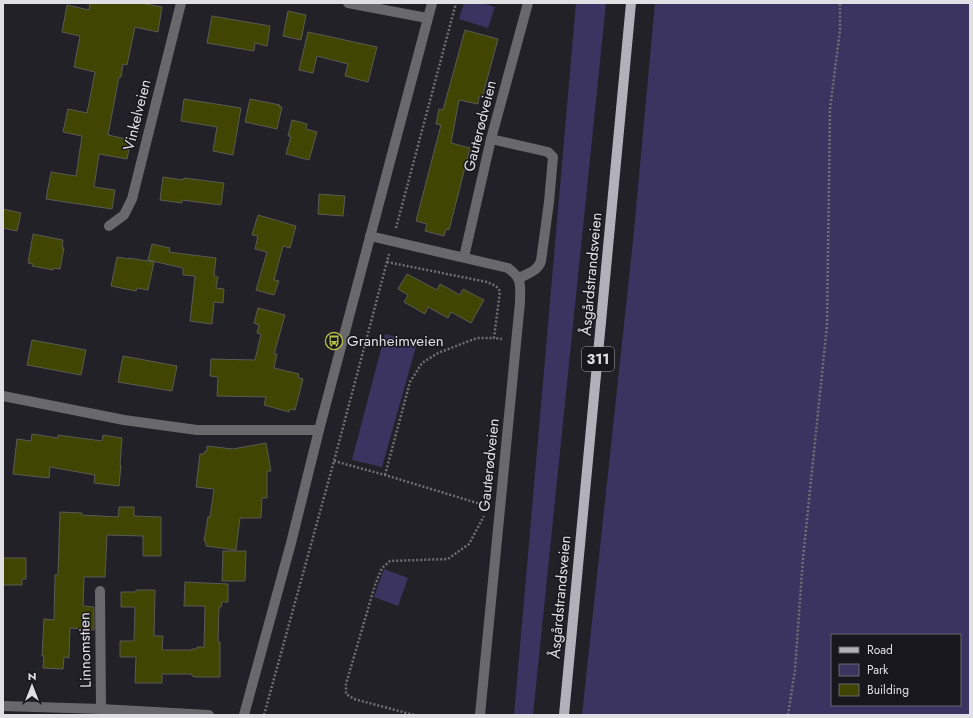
<svg xmlns="http://www.w3.org/2000/svg" width="973" height="718" font-family="Jost,sans-serif">
	<style>
		.green { fill: #3c3460; fill-rule: evenodd }
		.building { fill: #404502; stroke: #5a5b53 }
		.lines { fill: none; stroke-linecap: round; stroke-linejoin: round }
		.path { stroke: #6f6f74; stroke-width: 2.5; stroke-dasharray: 2 2; stroke-linecap: butt }
		.minor { stroke: #69696d; stroke-width: 10 }
		.major { stroke: #b2b1b9; stroke-width: 10 }
		.labels { text-anchor: middle; dominant-baseline: central; stroke-width: 3; stroke-linejoin: round; paint-order: stroke }
		.shield { fill: #18171e; stroke: #a4a4a9; stroke-width: 1 }
		.shield-label { font-size: 14px; font-weight: bold; fill: #e0e0e4 }
		.street-label { font-size: 15px; fill: #e0e0e4; stroke: #18171e }
		.poi-label { font-size: 15px; fill: #e0e0e4; stroke: #18171e; text-anchor: start }
	</style>
	<rect width="100%" height="100%" fill="#212127"/>
	<g class="green">
		<polygon points="464,3 481,3 495,7 488,28 459,19"/>
		<polygon points="576,3 606,3 533,715 514,715"/>
		<path d="M655,3H970V715H582L633,241ZM832,635H960V705H832Z"/>
		<polygon points="385,334 417,343 382,467 352,460"/>
		<polygon points="384,569 408,578 398,606 374,597"/>
	</g>
	<g class="building">
		<polygon points="90,3 141,3 162,7 158,32 135,27 127,65 123,64 121,77 119,77 108,135 131,140 127,159 99,154 94,187 115,190 112,209 46,199 51,172 76,176 82,136 63,132 68,109 87,113 95,72 74,67 80,36 62,32 67,5 89,10"/>
		<polygon points="288,11 306,15 301,40 283,36"/>
		<polygon points="212,16 270,26 267,46 255,43 254,51 207,43"/>
		<polygon points="465,30 498,39 482,98 479,97 478,104 459,100 451,143 470,148 449,230 446,229 444,236 425,231 427,224 416,221 441,125 436,124 439,109 443,110"/>
		<polygon points="308,32 377,47 368,82 345,76 348,64 317,56 313,73 299,70"/>
		<polygon points="184,99 241,108 233,155 213,151 217,127 181,121"/>
		<polygon points="250,99 280,105 279,107 282,107 277,129 245,122"/>
		<polygon points="292,120 307,124 306,129 317,132 309,160 286,154 291,136 288,136"/>
		<polygon points="163,177 183,180 184,178 224,183 221,205 182,200 182,203 160,200"/>
		<polygon points="319,194 345,196 343,216 318,214"/>
		<polygon points="3,209 21,213 17,231 3,228"/>
		<polygon points="258,215 296,226 290,248 283,246 274,280 279,281 274,295 256,290 267,252 255,249 258,236 252,235"/>
		<polygon points="33,234 63,240 62,248 64,248 60,269 54,268 53,270 32,266 33,264 28,263"/>
		<polygon points="152,244 170,248 169,252 216,258 214,276 218,277 216,288 224,289 223,303 214,302 212,324 190,321 195,276 183,275 183,268 148,260"/>
		<polygon points="117,257 129,259 129,258 154,262 148,290 137,288 136,291 111,286"/>
		<polygon points="407,274 437,290 440,284 460,295 463,289 484,300 471,323 451,312 448,318 428,307 425,314 404,302 408,295 398,289"/>
		<polygon points="258,308 285,315 274,354 277,354 274,368 299,374 298,377 303,379 295,410 290,409 289,412 264,405 266,397 217,396 218,377 210,376 211,359 255,360 261,334 257,333 259,325 254,323"/>
		<polygon points="32,340 86,350 81,375 27,365"/>
		<polygon points="123,356 177,366 172,391 118,382"/>
		<polygon points="32,434 58,438 58,435 102,441 103,435 122,438 120,465 121,465 119,486 94,483 95,475 50,467 49,478 13,474 17,439 31,441"/>
		<polygon points="266,443 271,471 267,471 267,498 262,498 261,518 240,518 236,550 206,546 206,542 204,541 208,517 210,517 214,489 196,487 200,454 204,454 205,451 207,451 207,446 233,449"/>
		<polygon points="119,507 134,507 134,516 161,517 161,556 143,556 143,536 107,535 105,577 84,577 83,606 94,607 94,630 70,628 69,658 64,657 63,669 43,668 44,656 42,656 44,619 54,620 55,575 58,575 60,512 82,513 82,515 118,517"/>
		<polygon points="223,551 246,551 245,581 222,581"/>
		<polygon points="3,558 26,558 26,579 22,579 22,585 3,585"/>
		<polygon points="185,582 228,584 228,602 222,602 221,607 219,607 218,642 220,642 220,677 196,677 192,676 192,674 162,674 162,683 135,683 136,657 120,657 120,641 134,641 135,607 121,607 121,592 136,592 136,590 155,590 154,636 163,636 162,650 192,650 192,649 197,649 197,647 204,647 205,606 184,606"/>
	</g>
	<g class="lines">
		<g class="path">
			<polyline points="396,228 456,3"/>
			<polyline points="387,262 487,282 496,286 500,291 494,338 502,339"/>
			<polyline points="334,461 385,475 487,506"/>
			<polyline points="385,475 410,382 422,363 438,353 477,338 494,338"/>
			<polyline points="264,715 334,461 389,254"/>
			<polyline points="414,715 354,699 346,694 346,684 375,585 382,568 390,561 448,559 469,544 484,516"/>
			<polyline points="788,715 795,670 803,558 827,325 830,109 840,30 840,3"/>
		</g>
		<g class="minor">
			<polyline points="348,3 427,18"/>
			<path d="M491,139L548,152L553,157L549,202L541,261C538,271 527,274 519,278"/>
			<polyline points="109,226 124,215 132,199 181,3"/>
			<path d="M370,236L508,268C523,279 520,285 520,302L480,715"/>
			<polyline points="464,257 491,139 528,3"/>
			<polyline points="3,396 124,420 197,430 319,430"/>
			<polyline points="100,591 101,709"/>
			<polyline points="3,706 101,709 209,715"/>
			<polyline points="244,715 291,543 319,430 432,3"/>
		</g>
		<polyline class="major" points="564,715 631,3"/>
	</g>
	<defs>
		<g id="bus-ring" transform="scale(0.9)"><circle r="9.5" fill="#18171e" stroke="#b6c149" stroke-width="1.5"/><path d="M-5-6H5V4H4V6H2V4H-2V6H-4V4H-5ZM-3.5-4V0h7V-4ZM-3.5 1.2v1.5H-2V1.2ZM2 1.2v1.5H3.5V1.2Z" fill="#b6c149"/></g>
	</defs>
	<g fill-rule="evenodd">
		<use href="#bus-ring" x="334" y="341"/>
	</g>
	<g class="labels">
		<rect class="shield" x="582" y="347" width="32" height="24" rx="3"/>
		<g class="shield-label">
			<text x="598" y="359">311</text>
		</g>
		<g class="street-label">
			<text transform="translate(137 115) rotate(-76)">Vinkelveien</text>
			<text transform="translate(480 126) rotate(-76)">Gauterødveien</text>
			<text transform="translate(591 274) rotate(-85)">Åsgårdstrandsveien</text>
			<text transform="translate(489 465) rotate(-84)">Gauterødveien</text>
			<text transform="translate(560 597) rotate(-85)">Åsgårdstrandsveien</text>
			<text transform="translate(85 650) rotate(-91)">Linnomstien</text>
		</g>
		<g class="poi-label">
			<text x="347" y="341">Granheimveien</text>
		</g>
	</g>
	<rect width="973" height="718" fill="none" stroke="#e0e0e4" stroke-width="8"/>
	<rect x="831" y="634" width="130" height="72" fill="#18171e" stroke="#68676d"/>
	<rect x="839" y="647" width="20" height="6" fill="#b2b1b9" stroke="#68676d"/>
	<text x="867" y="654" font-size="12" fill="#e0e0e4">Road</text>
	<rect x="839" y="664" width="20" height="12" fill="#3c3460" stroke="#68676d"/>
	<text x="867" y="674" font-size="12" fill="#e0e0e4">Park</text>
	<rect x="839" y="684" width="20" height="12" fill="#404502" stroke="#68676d"/>
	<text x="867" y="694" font-size="12" fill="#e0e0e4">Building</text>
	<g transform="translate(32 686)" stroke="#18171e" stroke-width="3" paint-order="stroke">
	<path d="M0-3L7 15L0 10L-7 15Z" fill="#e0e0e4"/>
	<text y="-6" font-size="11" font-weight="bold" text-anchor="middle" fill="#e0e0e4">N</text>
	</g>
</svg>
